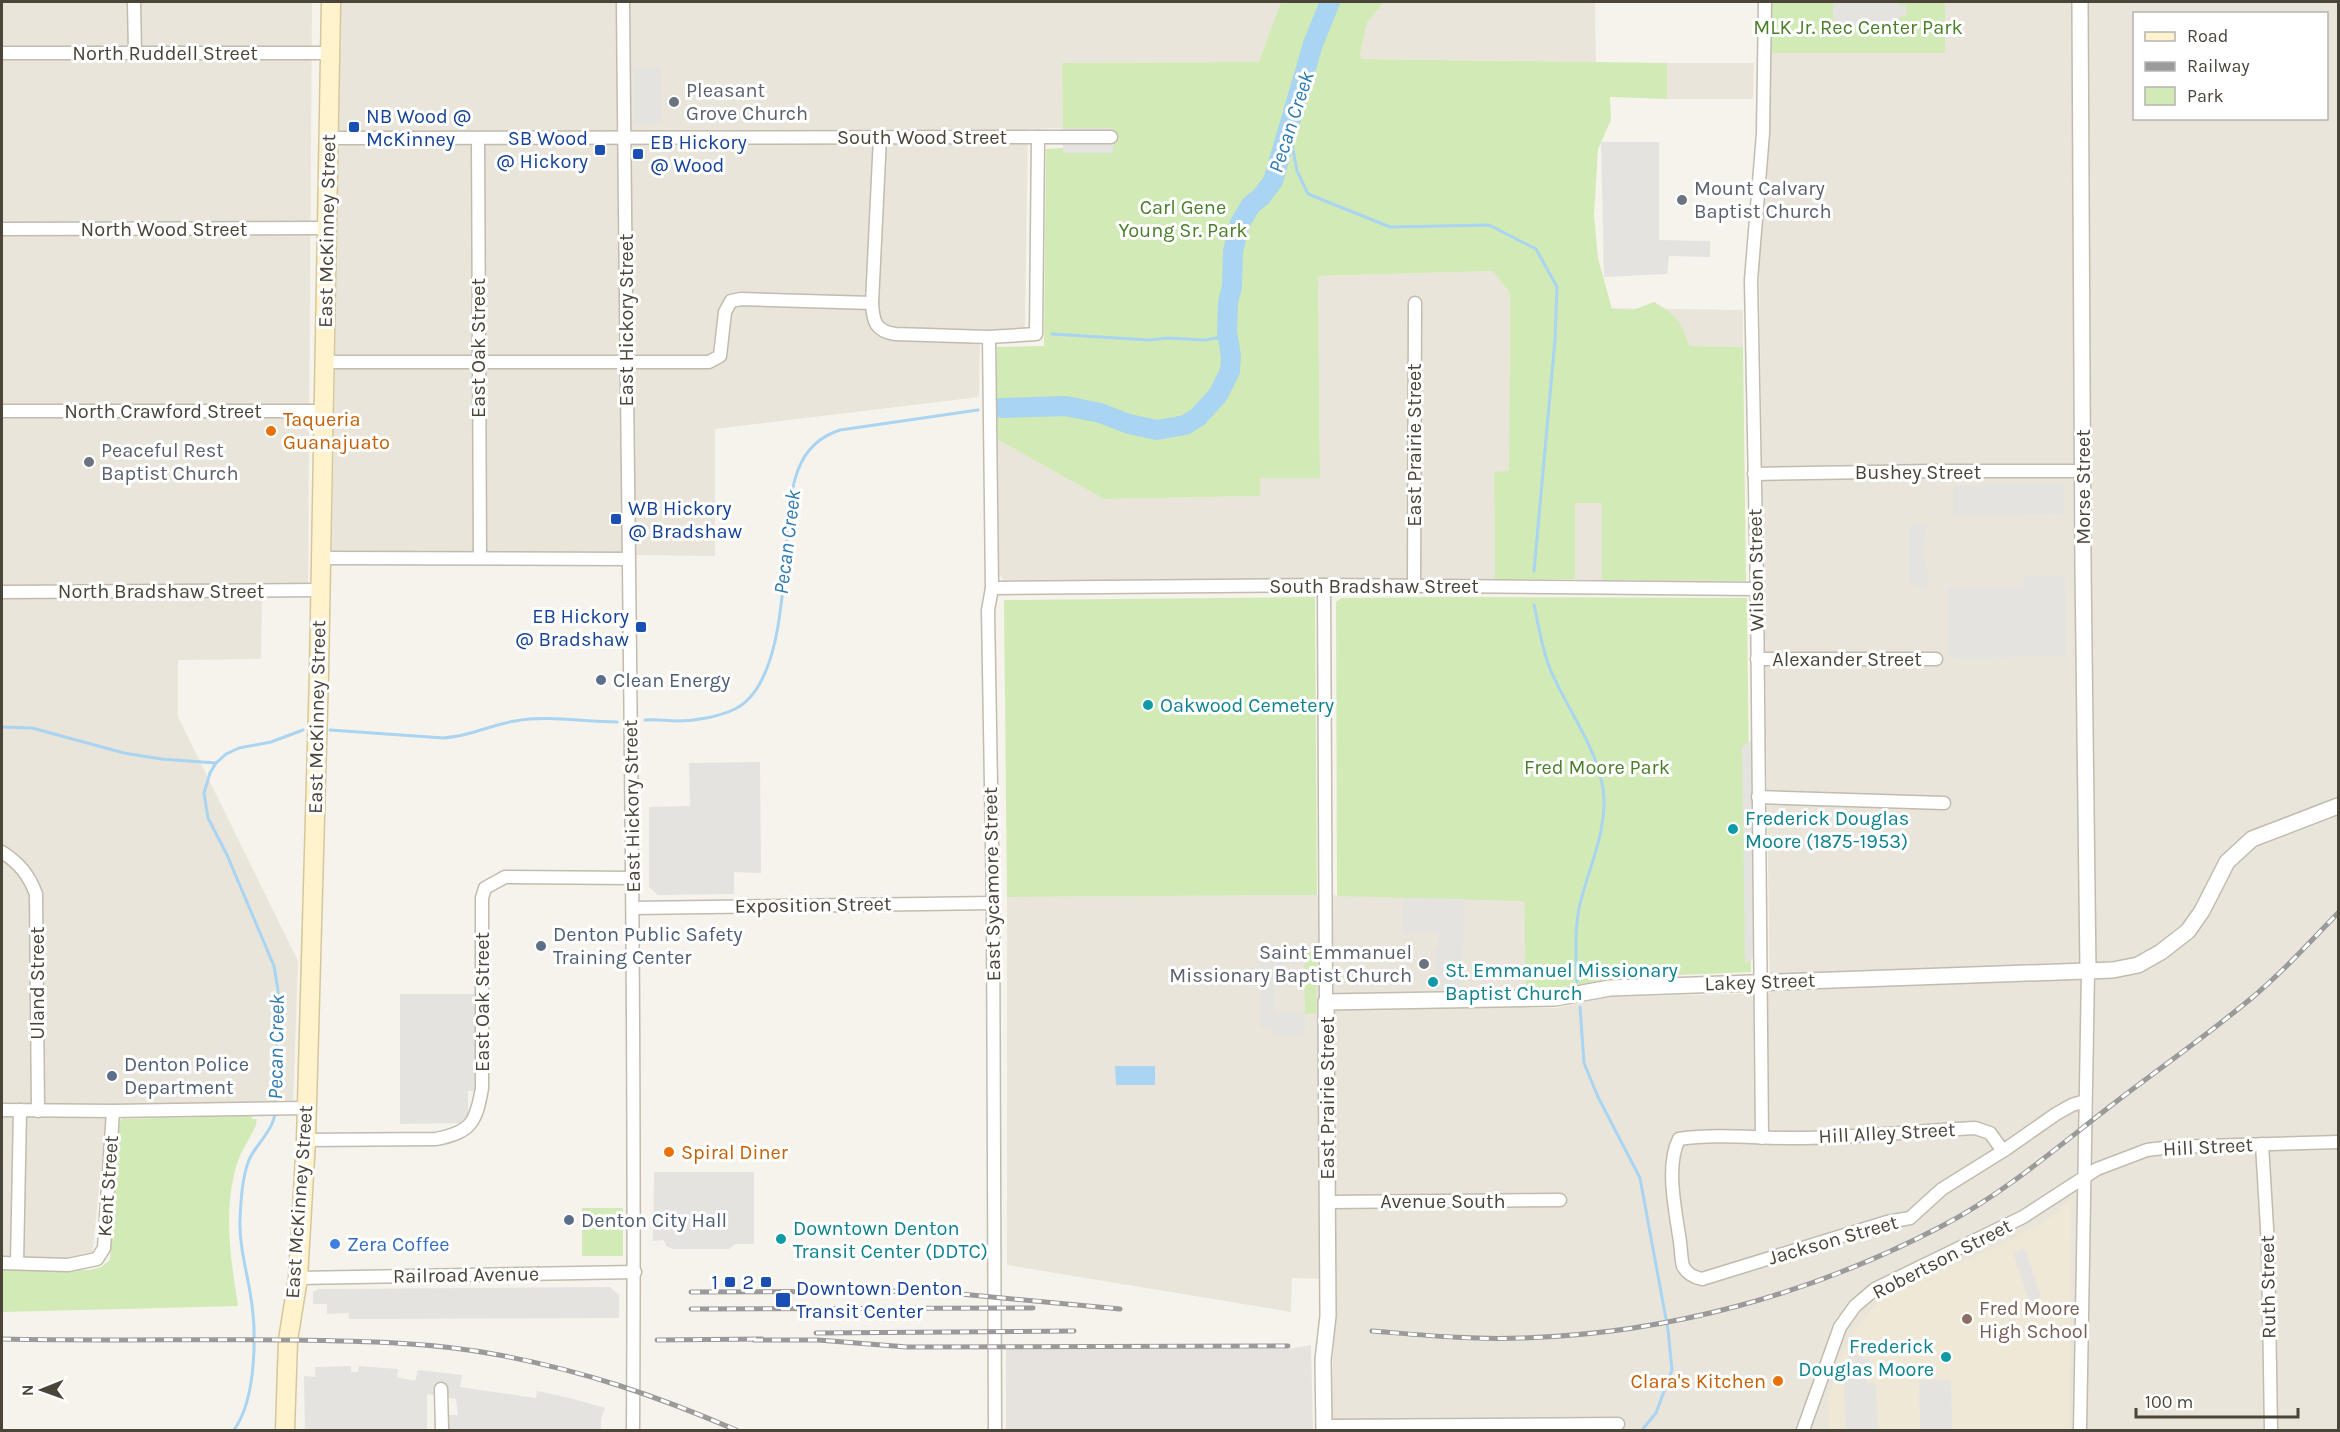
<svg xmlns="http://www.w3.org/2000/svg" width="2340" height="1432" font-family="Karla,sans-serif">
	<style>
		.residential { fill: #eae5da; fill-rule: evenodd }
		.industrial { fill: #e6e2dd }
		.education { fill: #efe8d6 }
		.green { fill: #d2eab5 }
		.parking { fill: #e5e3e0 }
		.water { fill: #a9d4f2 }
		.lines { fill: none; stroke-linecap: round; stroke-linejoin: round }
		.stream { stroke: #a9d4f2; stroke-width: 3 }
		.river { stroke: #a9d4f2; stroke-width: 20 }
		.minor-casing { stroke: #c2bbae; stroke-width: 15 }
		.tertiary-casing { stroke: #c2bbae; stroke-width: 18 }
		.secondary-casing { stroke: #d6c79b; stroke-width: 21 }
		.minor { stroke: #fff; stroke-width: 12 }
		.tertiary { stroke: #fff; stroke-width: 15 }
		.secondary { stroke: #fff3cd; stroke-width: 18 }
		.rail-casing { stroke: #9a9a9a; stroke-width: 5 }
		.rail { stroke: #fff; stroke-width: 3; stroke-dasharray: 9; stroke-linecap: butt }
		.worship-dot { fill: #6b7280; stroke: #fff; stroke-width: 2 }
		.transit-dot { fill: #1a4fb4; stroke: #fff; stroke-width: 2 }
		.food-dot { fill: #e8710a; stroke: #fff; stroke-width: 2 }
		.service-dot { fill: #5c6f8a; stroke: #fff; stroke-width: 2 }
		.culture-dot { fill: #0f9aa8; stroke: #fff; stroke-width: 2 }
		.shop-dot { fill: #3f7fe0; stroke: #fff; stroke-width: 2 }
		.education-dot { fill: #8d6e63; stroke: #fff; stroke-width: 2 }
		.labels { text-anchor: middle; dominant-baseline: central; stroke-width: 6; stroke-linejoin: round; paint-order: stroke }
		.park-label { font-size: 20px; fill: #4a7f2a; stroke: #fff }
		.street-label { font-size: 20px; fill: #4b4439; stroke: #fff }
		.worship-label { font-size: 20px; fill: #5b616d; stroke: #fff; text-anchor: start }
		.transit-label { font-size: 20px; fill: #164399; stroke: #fff; text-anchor: start }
		.food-label { font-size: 20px; fill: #c56008; stroke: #fff; text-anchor: start }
		.service-label { font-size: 20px; fill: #4e5e75; stroke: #fff; text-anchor: start }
		.culture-label { font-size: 20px; fill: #0d838f; stroke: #fff; text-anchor: start }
		.shop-label { font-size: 20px; fill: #366cbe; stroke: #fff; text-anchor: start }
		.education-label { font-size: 20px; fill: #785e54; stroke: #fff; text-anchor: start }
		.water-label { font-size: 21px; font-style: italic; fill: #2e7ab2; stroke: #fff }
	</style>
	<rect width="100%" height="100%" fill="#f6f3ec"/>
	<g class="residential">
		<polygon points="2,2 312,2 308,594 262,595 261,659 178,660 178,717 298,961 293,1108 108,1104 92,1257 2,1260"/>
		<polygon points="341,2 1281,2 1260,62 1062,63 1063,128 1028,129 1025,329 980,329 979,397 715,429 715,556 332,551"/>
		<polygon points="1384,2 1595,2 1596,62 1361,59 1360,55 1367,23"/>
		<path d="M1945,2H2338V1430H1331L1335,1279L1292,1278L1291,1312L1007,1265V897L1317,895L1524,900L1527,1008H1557L1606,997L1770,993L1759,264L1771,53H1945ZM2134,14H2326V118H2134Z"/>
		<polygon points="1667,63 1754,63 1753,99 1667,99"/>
		<polygon points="1493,271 1510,293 1509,472 1494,472 1495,579 1004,580 999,575 997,439 1104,499 1260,496 1260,478 1320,478 1318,276"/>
		<polygon points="1604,308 1743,310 1743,347 1604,345"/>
		<polygon points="1575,503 1602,503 1602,580 1575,579"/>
	</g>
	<polygon class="industrial" points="1311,1345 1313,1430 1006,1430 1006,1349 1289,1349"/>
	<polygon class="education" points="2071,1199 2069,1430 1830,1430 1828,1400 1840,1358 1853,1333 1875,1305 1903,1287 1994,1248 2044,1223"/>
	<g class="green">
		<path d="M1281,2H1384L1367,23L1360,55L1362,59L1667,63V99L1610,97L1611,120L1598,149L1594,216L1598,258L1612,309L1633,310L1654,302C1676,314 1682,323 1689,346L1743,347L1746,581L1602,580V503H1575V579H1495L1494,472L1509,471L1510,293L1493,271L1318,276L1320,478H1260V496L1104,499L997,439V347L1044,346L1046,149L1063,148L1062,63L1259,62Z"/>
		<polygon points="1772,2 1945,2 1945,53 1771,53"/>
		<polygon points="1315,597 1317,895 1007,897 1004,600"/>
		<polygon points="1445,597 1747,598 1751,972 1657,976 1526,991 1524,901 1337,896 1336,602 1341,598"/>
		<polygon points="1310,952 1317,952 1316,1014 1305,1014 1304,964 1307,954"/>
		<path d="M252,1116V1119H257L256,1125C250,1139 240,1152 236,1167C223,1213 231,1260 238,1306L2,1312V1270H90L101,1267L110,1260L118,1128L121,1119Z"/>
		<rect x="582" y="1208" width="41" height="48"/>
	</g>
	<g class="parking">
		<polygon points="1833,2 1898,2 1898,5 1906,5 1906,16 1898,17 1897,25 1833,25"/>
		<rect x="634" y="68" width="27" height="55"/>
		<rect x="1063" y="128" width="50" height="25"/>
		<polygon points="1601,142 1659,142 1659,240 1710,241 1710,257 1669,256 1667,274 1604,277"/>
		<polygon points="1953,485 2064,485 2064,514 1953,515"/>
		<polygon points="1910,524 1930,524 1925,532 1923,553 1929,581 1928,590 1909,583"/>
		<polygon points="2025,576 2065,576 2066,656 1949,658 1948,588 2024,587"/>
		<polygon points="1752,740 1753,958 1745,964 1742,747"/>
		<polygon points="760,762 761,873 734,872 734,894 658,895 649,887 649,807 690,806 689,763"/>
		<polygon points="1403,898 1465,899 1461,990 1436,990 1435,949 1439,948 1438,932 1402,933"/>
		<polygon points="1260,945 1306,945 1306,964 1274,965 1274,1013 1305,1014 1305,1035 1272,1036 1272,1028 1260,1027"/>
		<polygon points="400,994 475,994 476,1091 468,1091 468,1123 400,1124"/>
		<polygon points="654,1172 754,1172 754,1244 735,1244 729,1249 673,1249 666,1246 664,1240 653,1241"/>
		<polygon points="2025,1248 2041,1297 2029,1301 2013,1252"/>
		<polygon points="610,1287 619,1295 619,1318 349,1319 348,1313 327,1314 327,1304 313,1304 313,1292 318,1289"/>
		<polygon points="1850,1353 1871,1360 1867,1383 1876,1383 1878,1430 1846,1430 1844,1389"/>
		<polygon points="351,1366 351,1372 358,1372 359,1366 398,1369 397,1377 415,1381 418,1370 462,1375 460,1387 536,1398 537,1391 570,1398 605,1408 601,1419 601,1430 449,1430 449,1415 458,1415 456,1399 427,1394 427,1430 305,1430 304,1376 315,1377 315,1367"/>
		<polygon points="1919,1380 1951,1380 1952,1430 1920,1430"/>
	</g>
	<polygon class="water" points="1115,1066 1155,1066 1155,1085 1116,1085"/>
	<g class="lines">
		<g class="stream">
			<polyline points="1289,128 1297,171 1308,194 1390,227 1489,225 1536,249 1557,287 1555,340 1534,571"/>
			<polyline points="1052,334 1149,340 1168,338 1205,340 1221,337 1227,332"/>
			<path d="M1534,605C1539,626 1542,651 1551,671C1567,709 1596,746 1603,788C1609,828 1589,866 1580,904C1574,930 1576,956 1577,982"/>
			<path d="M645,720C656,719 666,721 677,721C695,721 718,717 735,709C781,687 783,585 787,540C791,497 790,446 840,430L978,410"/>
			<polyline points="2,727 32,728 124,753 161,759 216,763"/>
			<path d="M330,730L443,738C468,737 490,725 515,721C548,715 583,722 617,722"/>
			<polyline points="1580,1007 1584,1063 1598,1097 1640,1178 1668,1330 1672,1370 1656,1413 1642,1430"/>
			<polyline points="275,1106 278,990 274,966 227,855 208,818 204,793 210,773 216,763 226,754 239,748 271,742 303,730"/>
			<path d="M234,1430C257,1398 257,1330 250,1292C246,1268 239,1244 240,1219C241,1200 242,1178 249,1160C256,1144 274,1130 275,1112"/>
		</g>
		<polyline class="river" points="1001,408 1066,406 1100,413 1129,424 1157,430 1185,425 1198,417 1218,395 1230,371 1231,356 1227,332 1228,303 1232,286 1233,251 1240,223 1251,205 1261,197 1273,181 1313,44 1330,2"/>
		<g class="minor-casing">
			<g id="minor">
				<polyline points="134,2 135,53"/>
				<path d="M623,2C627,478 636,954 633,1430"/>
				<polyline points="2,53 329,53"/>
				<path d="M880,137L872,303C873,321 875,331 895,334L989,337L1036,334L1038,137"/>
				<polyline points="328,138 1111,137"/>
				<polyline points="478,138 480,557"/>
				<polyline points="2,229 326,228"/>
				<polyline points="989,337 992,588 988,610 993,903 995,1430"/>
				<polyline points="324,362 709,362 720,356 725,312 731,301 741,299 872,303"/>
				<polyline points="2,411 324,411"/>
				<polyline points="1754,474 1934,471 2083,471"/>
				<polyline points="320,558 628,559"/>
				<polyline points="1324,585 1326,1002"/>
				<polyline points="1414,586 1415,303"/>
				<polyline points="992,588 1324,585 1757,589"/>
				<polyline points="2,592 320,590"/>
				<polyline points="1757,659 1936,659"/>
				<polyline points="1758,797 1944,803"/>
				<path d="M2,852C19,863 29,875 36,894L38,1111"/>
				<polyline points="633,908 993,903"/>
				<polyline points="2,1110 113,1111 306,1108"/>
				<polyline points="1762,1138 1757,589 1751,280 1763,133 1765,2"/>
				<path d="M306,1140L436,1139C471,1132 476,1123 482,1088V898L485,888L505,877L632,878"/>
				<polyline points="2262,1144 2268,1245 2271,1430"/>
				<path d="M2003,1151L1990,1133L1975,1128C1918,1131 1861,1137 1804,1138C1762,1139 1720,1133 1679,1139C1665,1166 1676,1213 1680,1242C1681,1249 1681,1259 1683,1266C1687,1274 1693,1277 1702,1279L1887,1222L1910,1218L1942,1189L2003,1151L2056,1114L2072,1105L2085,1101"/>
				<polyline points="1327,1202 1560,1200"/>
				<polyline points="2,1263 68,1265 97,1259 104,1248 113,1111"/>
				<polyline points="17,1263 20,1110"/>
				<polyline points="298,1278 635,1272"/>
				<polyline points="441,1389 442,1430"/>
				<polyline points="1324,1426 1618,1424"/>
				<polyline points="1803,1430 1840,1327 1855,1306 1875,1289 2023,1217 2097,1169 2147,1150 2171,1147 2338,1142"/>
				<polyline points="2080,1430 2088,972"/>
			</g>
		</g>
		<g class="tertiary-casing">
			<g id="tertiary">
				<polyline points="2080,2 2083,567 2088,972"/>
				<polyline points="1324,1430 1323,1360 1328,1316 1326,1002 1555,998 1610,988 2113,970 2138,965 2161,952 2188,931 2202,911 2227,862 2252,839 2338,806"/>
			</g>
		</g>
		<g class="secondary-casing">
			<polyline id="secondary" points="285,1430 288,1340 298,1278 306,1140 319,673 331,2"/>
		</g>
		<use href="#minor" class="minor"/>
		<use href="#tertiary" class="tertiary"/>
		<use href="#secondary" class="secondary"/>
		<g class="rail-casing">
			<g id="rail">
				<polyline points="691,1292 929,1291 1120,1309"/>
				<polyline points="691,1309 1033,1308"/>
				<path d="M1372,1331C1422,1335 1471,1340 1521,1338C1668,1334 1812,1294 1942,1226C2007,1192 2063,1142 2121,1098C2163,1066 2207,1035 2248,1001C2280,975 2309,943 2338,913"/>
				<polyline points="816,1333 1074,1331"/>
				<path d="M2,1339C98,1341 195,1339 291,1340C361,1341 431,1342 499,1355C584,1371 657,1396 736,1430"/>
				<polyline points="657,1340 762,1339"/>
				<polyline points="754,1340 818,1340 907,1347 1288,1346"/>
			</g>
		</g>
		<use href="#rail" class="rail"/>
	</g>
	<g class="worship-dot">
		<circle cx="674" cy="102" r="6"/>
		<circle cx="1682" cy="200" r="6"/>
		<circle cx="89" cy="462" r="6"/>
		<circle cx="1424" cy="964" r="6"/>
	</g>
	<g class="transit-dot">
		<rect x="348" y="121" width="12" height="12" rx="3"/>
		<rect x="594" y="144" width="12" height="12" rx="3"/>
		<rect x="632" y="148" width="12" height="12" rx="3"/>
		<rect x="610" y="513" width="12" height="12" rx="3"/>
		<rect x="635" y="621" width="12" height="12" rx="3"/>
		<rect x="724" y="1276" width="12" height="12" rx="3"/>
		<rect x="760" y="1276" width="12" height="12" rx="3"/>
		<rect x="775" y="1292" width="16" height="16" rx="3"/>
	</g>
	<g class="food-dot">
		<circle cx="271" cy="431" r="6"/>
		<circle cx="669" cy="1152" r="6"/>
		<circle cx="1778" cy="1381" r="6"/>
	</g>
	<g class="service-dot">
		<circle cx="601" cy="680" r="6"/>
		<circle cx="541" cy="946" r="6"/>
		<circle cx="112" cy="1076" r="6"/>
		<circle cx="569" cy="1220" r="6"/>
	</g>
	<g class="culture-dot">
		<circle cx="1148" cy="705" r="6"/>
		<circle cx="1733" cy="829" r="6"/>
		<circle cx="1433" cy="982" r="6"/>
		<circle cx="781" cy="1239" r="6"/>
		<circle cx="1946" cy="1357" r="6"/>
	</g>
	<circle class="shop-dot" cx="335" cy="1244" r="6"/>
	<circle class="education-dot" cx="1967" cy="1319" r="6"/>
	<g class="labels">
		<g class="park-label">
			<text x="1858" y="27">MLK Jr. Rec Center Park</text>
			<text x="1183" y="207">Carl Gene<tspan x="1183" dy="23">Young Sr. Park</tspan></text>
			<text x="1597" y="767">Fred Moore Park</text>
		</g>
		<g class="street-label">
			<text x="165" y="53">North Ruddell Street</text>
			<text x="922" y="137">South Wood Street</text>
			<text x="164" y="229">North Wood Street</text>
			<text transform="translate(327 231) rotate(-89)">East McKinney Street</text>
			<text transform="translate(626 320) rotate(-90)">East Hickory Street</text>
			<text transform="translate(478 348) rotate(-90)">East Oak Street</text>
			<text x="163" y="411">North Crawford Street</text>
			<text transform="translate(1414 445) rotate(-90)">East Prairie Street</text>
			<text x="1918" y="472">Bushey Street</text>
			<text transform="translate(2083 487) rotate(-90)">Morse Street</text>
			<text transform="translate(1756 570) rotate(-91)">Wilson Street</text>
			<text x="1374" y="586">South Bradshaw Street</text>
			<text x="161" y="591">North Bradshaw Street</text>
			<text x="1847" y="659">Alexander Street</text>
			<text transform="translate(317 717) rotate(-89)">East McKinney Street</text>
			<text transform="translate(632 806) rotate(-91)">East Hickory Street</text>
			<text transform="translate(992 884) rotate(-91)">East Sycamore Street</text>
			<text transform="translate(813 905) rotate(-1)">Exposition Street</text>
			<text transform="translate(1760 982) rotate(-2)">Lakey Street</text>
			<text transform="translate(37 983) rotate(-90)">Uland Street</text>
			<text transform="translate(482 1002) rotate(-90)">East Oak Street</text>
			<text transform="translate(1327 1098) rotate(-90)">East Prairie Street</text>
			<text transform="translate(1887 1133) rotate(-3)">Hill Alley Street</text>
			<text transform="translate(2208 1147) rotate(-3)">Hill Street</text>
			<text transform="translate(108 1186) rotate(-86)">Kent Street</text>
			<text x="1443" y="1201">Avenue South</text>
			<text transform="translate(299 1202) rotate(-86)">East McKinney Street</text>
			<text transform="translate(1833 1240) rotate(-16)">Jackson Street</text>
			<text transform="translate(1942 1259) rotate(-27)">Robertson Street</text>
			<text transform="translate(466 1275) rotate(-1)">Railroad Avenue</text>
			<text transform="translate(2268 1287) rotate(-91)">Ruth Street</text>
		</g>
		<g class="worship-label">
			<text x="686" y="90">Pleasant<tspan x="686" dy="23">Grove Church</tspan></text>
			<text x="1694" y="188">Mount Calvary<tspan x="1694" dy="23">Baptist Church</tspan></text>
			<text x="101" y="450">Peaceful Rest<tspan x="101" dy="23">Baptist Church</tspan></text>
			<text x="1412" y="952" text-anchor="end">Saint Emmanuel<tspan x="1412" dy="23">Missionary Baptist Church</tspan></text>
		</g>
		<g class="transit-label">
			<text x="366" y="116">NB Wood @<tspan x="366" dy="23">McKinney</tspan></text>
			<text x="588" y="138" text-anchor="end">SB Wood<tspan x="588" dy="23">@ Hickory</tspan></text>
			<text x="650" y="142">EB Hickory<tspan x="650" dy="23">@ Wood</tspan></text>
			<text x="628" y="508">WB Hickory<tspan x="628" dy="23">@ Bradshaw</tspan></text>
			<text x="629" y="616" text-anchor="end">EB Hickory<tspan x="629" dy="23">@ Bradshaw</tspan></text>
			<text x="718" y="1282" text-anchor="end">1</text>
			<text x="754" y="1282" text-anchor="end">2</text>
			<text x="796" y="1288">Downtown Denton<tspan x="796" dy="23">Transit Center</tspan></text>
		</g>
		<g class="food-label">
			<text x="283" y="419">Taqueria<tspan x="283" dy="23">Guanajuato</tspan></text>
			<text x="681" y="1152">Spiral Diner</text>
			<text x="1766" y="1381" text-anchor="end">Clara's Kitchen</text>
		</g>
		<g class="service-label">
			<text x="613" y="680">Clean Energy</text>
			<text x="553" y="934">Denton Public Safety<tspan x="553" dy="23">Training Center</tspan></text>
			<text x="124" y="1064">Denton Police<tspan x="124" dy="23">Department</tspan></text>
			<text x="581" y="1220">Denton City Hall</text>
		</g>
		<g class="culture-label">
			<text x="1160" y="705">Oakwood Cemetery</text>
			<text x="1745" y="818">Frederick Douglas<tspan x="1745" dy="23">Moore (1875-1953)</tspan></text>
			<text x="1445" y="970">St. Emmanuel Missionary<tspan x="1445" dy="23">Baptist Church</tspan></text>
			<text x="793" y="1228">Downtown Denton<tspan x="793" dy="23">Transit Center (DDTC)</tspan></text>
			<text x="1934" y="1346" text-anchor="end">Frederick<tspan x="1934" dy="23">Douglas Moore</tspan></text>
		</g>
		<g class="shop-label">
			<text x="347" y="1244">Zera Coffee</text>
		</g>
		<g class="education-label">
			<text x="1979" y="1308">Fred Moore<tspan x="1979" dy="23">High School</tspan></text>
		</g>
		<g class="water-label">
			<text transform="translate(1291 122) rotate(-72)">Pecan Creek</text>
			<text transform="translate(787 542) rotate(-83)">Pecan Creek</text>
			<text transform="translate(276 1047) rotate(-89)">Pecan Creek</text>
		</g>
	</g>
	<rect width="2340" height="1432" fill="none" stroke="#4b4439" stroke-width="6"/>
	<rect x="2133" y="12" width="195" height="108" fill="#ffffff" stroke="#b7b4b0" stroke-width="1.5"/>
	<rect x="2145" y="32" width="30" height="9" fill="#fff3cd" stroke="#b7b4b0" stroke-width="1.5"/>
	<text x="2187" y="42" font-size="18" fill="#4b4439">Road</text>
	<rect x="2145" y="62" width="30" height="9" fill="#9a9a9a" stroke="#b7b4b0" stroke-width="1.5"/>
	<text x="2187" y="72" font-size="18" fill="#4b4439">Railway</text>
	<rect x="2145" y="87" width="30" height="18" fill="#d2eab5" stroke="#b7b4b0" stroke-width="1.5"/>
	<text x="2187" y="102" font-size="18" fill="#4b4439">Park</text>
	<g transform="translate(42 1390) rotate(269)" stroke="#ffffff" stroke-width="4.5" paint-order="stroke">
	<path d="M0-4.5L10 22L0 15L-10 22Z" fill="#4b4439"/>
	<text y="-9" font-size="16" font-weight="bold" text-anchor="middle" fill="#4b4439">N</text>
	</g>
	<path d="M2136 1408v9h162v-9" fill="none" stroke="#4b4439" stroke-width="3"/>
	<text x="2145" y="1408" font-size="18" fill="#4b4439" stroke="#ffffff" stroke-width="4.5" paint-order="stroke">100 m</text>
</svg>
